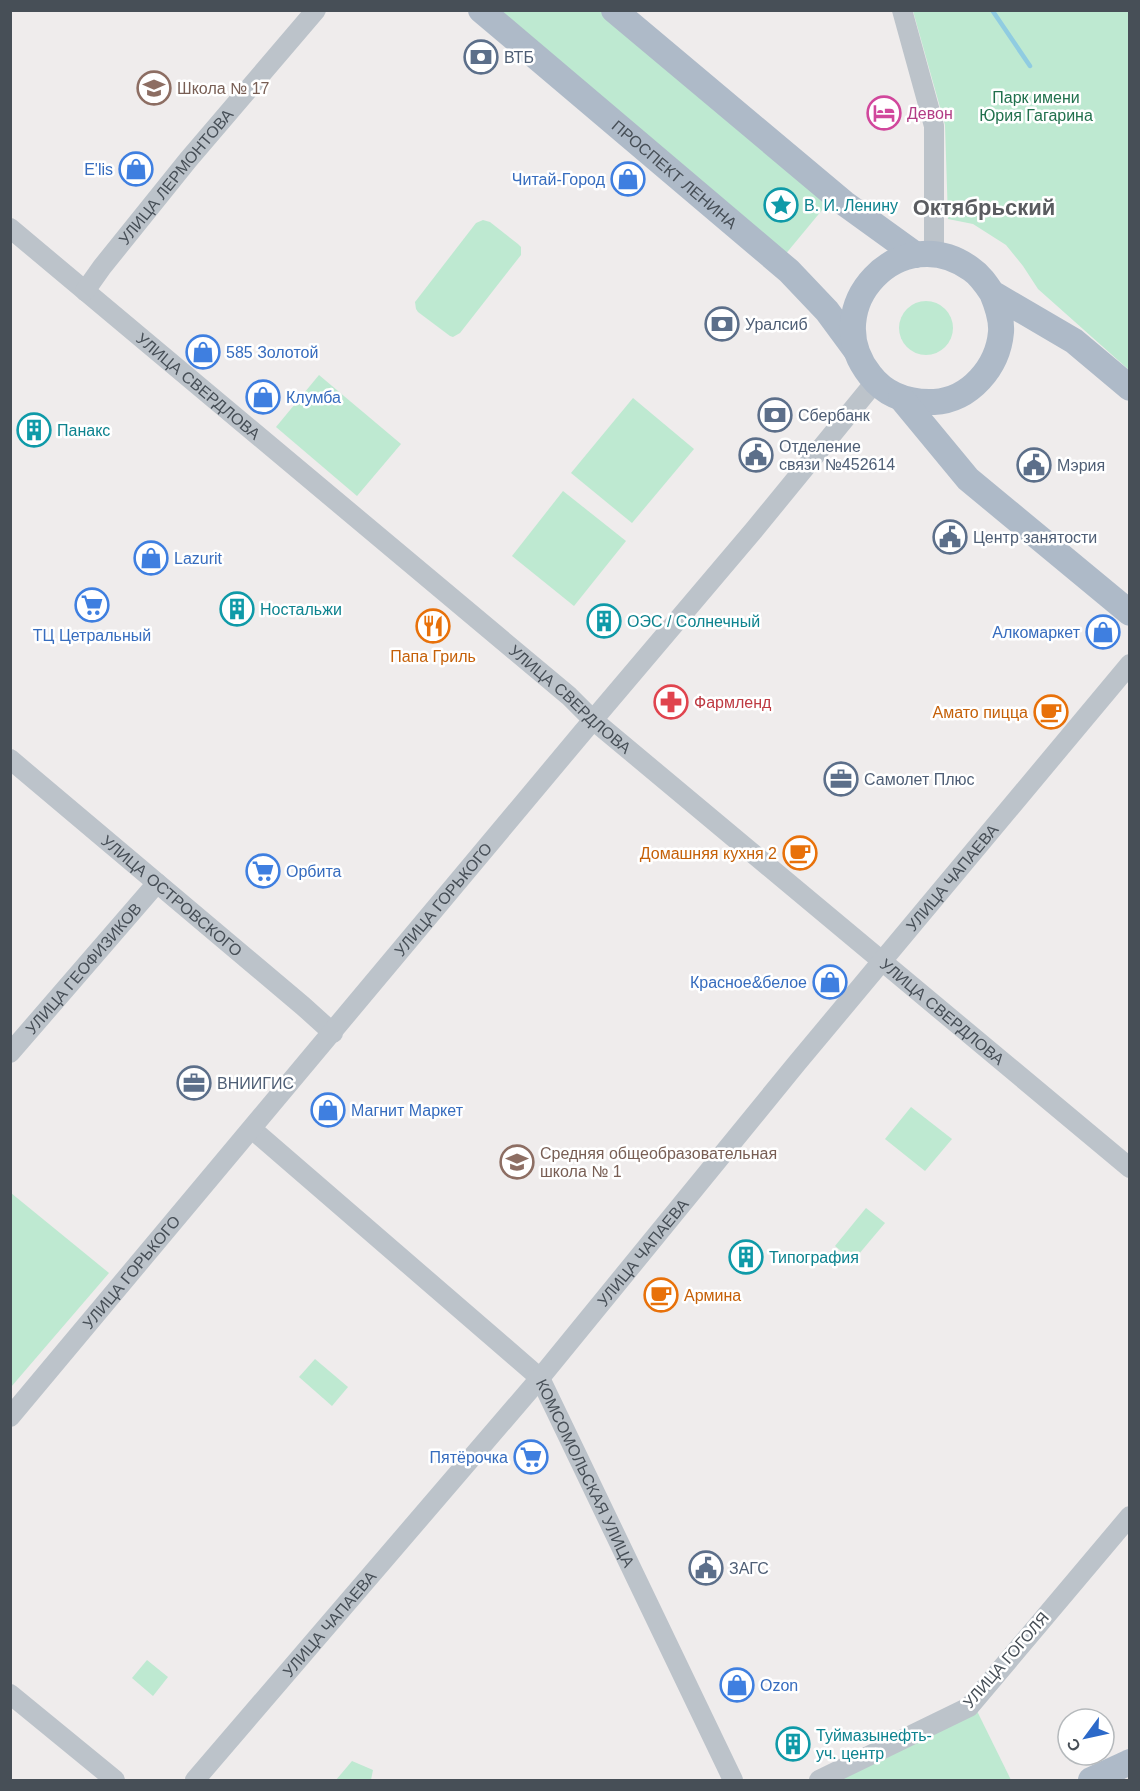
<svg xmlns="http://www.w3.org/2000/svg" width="1140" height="1791" font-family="Arial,sans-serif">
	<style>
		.green { fill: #bee9d1 }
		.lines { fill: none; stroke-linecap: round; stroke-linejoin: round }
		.stream { stroke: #90cce1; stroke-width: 4.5 }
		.minor { stroke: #bcc3ca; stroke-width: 20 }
		.major { stroke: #aebac8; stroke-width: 26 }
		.labels { text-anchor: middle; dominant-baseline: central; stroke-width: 5; stroke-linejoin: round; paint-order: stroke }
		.service-label { font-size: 16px; fill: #4e5e75; stroke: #fff; text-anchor: start }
		.education-label { font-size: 16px; fill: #785e54; stroke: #fff; text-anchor: start }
		.park-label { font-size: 16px; fill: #20704c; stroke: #fff }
		.hotel-label { font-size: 16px; fill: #b23c85; stroke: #fff; text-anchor: start }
		.shop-label { font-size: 16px; fill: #366cbe; stroke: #fff; text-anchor: start }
		.street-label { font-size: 16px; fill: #474f57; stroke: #fff }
		.culture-label { font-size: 16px; fill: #0d838f; stroke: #fff; text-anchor: start }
		.food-label { font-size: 16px; fill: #c56008; stroke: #fff; text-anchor: end }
		.health-label { font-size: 16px; fill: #be3a42; stroke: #fff; text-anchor: start }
		.district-label { font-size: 22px; font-weight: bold; fill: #5a5c60; stroke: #fff }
	</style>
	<rect width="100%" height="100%" fill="#efecec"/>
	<g class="green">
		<polygon points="494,11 611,11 832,198 784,256"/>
		<polygon points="913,11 1129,11 1129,370 1038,289 1023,266 1006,245 973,224 948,219 945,125"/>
		<polygon points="483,220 490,222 518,244 521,247 521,255 460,333 453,337 450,336 418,312 416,309 415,302 476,223"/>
		<circle cx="926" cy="328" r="27"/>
		<polygon points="319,375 401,444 357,496 276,427"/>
		<polygon points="633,398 694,449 632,523 571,473"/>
		<polygon points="563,491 626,541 574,606 512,556"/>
		<polygon points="911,1107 952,1139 925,1171 885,1139"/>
		<polygon points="11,1193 109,1273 11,1387"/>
		<polygon points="866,1208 885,1223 853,1261 835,1246"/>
		<polygon points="315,1359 348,1387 332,1406 299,1377"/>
		<polygon points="147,1660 168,1677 153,1696 132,1678"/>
		<polygon points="977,1711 1011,1780 834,1780"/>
		<polygon points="352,1761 373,1770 371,1780 336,1780"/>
	</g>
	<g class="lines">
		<polyline class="stream" points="992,10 1030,66"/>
		<g class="minor">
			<polyline points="902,10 934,126 934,254"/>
			<path id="s1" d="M10,228L569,696L593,720L1130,1168"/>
			<path id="s2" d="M85,291L102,267L188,160L316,10"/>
			<path id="s3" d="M10,759L303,1006L333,1033"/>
			<path id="s4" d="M10,1053L157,883"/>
			<path id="s5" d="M252,1129L540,1378L733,1780"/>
			<path id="s6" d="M10,1417L582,733L754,530L875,382"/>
			<polyline points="10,1694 115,1780"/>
			<path id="s7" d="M195,1780L540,1378L797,1063L1130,664"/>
			<polyline points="819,1780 969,1707 1130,1516"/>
		</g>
		<g class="major">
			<path id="s8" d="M481,10L789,271L827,311L855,349"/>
			<polyline points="614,10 844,203 916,255"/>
			<path d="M992,293C997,305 1002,318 1001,332C998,367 970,400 934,402C909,403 886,396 870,375C816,307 901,218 971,269C980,275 986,284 992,293L1074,341L1130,388"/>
			<polyline points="901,398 968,479 1130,613"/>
			<polyline points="1091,1780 1130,1762"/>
		</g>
	</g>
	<defs>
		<g id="bank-ring" transform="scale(1.725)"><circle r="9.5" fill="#fff" stroke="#5c6f8a" stroke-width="1.5"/><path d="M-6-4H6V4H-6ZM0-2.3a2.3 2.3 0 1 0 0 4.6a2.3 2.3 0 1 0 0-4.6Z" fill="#5c6f8a"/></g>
		<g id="school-ring" transform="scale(1.725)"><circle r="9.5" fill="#fff" stroke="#8d6e63" stroke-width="1.5"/><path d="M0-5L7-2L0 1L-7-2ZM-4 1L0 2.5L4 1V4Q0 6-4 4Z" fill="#8d6e63"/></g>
		<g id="hotel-ring" transform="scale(1.725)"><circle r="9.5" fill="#fff" stroke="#d1479c" stroke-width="1.5"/><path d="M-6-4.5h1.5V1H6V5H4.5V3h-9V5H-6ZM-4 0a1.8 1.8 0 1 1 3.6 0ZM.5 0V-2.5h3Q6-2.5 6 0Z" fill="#d1479c"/></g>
		<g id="shop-ring" transform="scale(1.725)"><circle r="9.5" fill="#fff" stroke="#3f7fe0" stroke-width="1.5"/><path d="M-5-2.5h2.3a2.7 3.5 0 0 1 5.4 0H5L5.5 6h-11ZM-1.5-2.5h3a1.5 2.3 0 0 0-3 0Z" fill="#3f7fe0"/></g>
		<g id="sight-ring" transform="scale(1.725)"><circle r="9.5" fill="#fff" stroke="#0f9aa8" stroke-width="1.5"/><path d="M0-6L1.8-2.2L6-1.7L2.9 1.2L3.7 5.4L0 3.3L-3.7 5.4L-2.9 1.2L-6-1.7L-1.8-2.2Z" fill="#0f9aa8"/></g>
		<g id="building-ring" transform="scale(1.725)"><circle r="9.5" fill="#fff" stroke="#0f9aa8" stroke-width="1.5"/><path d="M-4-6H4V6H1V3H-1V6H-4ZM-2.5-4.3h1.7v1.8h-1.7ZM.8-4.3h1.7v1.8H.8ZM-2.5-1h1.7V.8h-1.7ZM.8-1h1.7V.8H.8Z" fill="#0f9aa8"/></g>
		<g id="civic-ring" transform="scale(1.725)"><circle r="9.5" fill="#fff" stroke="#5c6f8a" stroke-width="1.5"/><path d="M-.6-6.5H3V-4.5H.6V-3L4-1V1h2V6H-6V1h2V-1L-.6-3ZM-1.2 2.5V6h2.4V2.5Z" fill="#5c6f8a"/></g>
		<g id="supermarket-ring" transform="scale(1.725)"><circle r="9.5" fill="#fff" stroke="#3f7fe0" stroke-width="1.5"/><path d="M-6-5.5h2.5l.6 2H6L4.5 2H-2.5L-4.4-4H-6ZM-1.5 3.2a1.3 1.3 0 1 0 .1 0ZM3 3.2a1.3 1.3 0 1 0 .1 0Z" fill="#3f7fe0"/></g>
		<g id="restaurant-ring" transform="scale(1.725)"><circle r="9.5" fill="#fff" stroke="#e8710a" stroke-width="1.5"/><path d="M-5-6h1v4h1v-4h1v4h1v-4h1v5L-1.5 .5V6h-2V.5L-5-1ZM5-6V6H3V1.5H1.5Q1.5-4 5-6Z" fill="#e8710a"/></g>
		<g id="pharmacy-ring" transform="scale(1.725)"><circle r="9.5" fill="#fff" stroke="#e0444e" stroke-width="1.5"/><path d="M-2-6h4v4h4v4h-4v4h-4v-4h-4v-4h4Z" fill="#e0444e"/></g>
		<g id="cafe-ring" transform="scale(1.725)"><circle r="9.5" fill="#fff" stroke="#e8710a" stroke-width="1.5"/><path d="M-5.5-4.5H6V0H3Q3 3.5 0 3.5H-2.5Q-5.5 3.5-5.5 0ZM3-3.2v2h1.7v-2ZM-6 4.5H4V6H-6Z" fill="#e8710a"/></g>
		<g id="office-ring" transform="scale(1.725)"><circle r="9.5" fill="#fff" stroke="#5c6f8a" stroke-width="1.5"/><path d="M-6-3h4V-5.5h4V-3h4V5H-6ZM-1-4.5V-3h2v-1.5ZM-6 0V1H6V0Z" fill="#5c6f8a"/></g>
	</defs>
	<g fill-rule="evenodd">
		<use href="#bank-ring" x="481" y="57"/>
		<use href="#school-ring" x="154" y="88"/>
		<use href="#hotel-ring" x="884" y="113"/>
		<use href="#shop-ring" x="136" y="169"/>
		<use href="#shop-ring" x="628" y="179"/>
		<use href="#sight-ring" x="781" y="205"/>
		<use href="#bank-ring" x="722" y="324"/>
		<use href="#shop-ring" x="203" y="352"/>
		<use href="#shop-ring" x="263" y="397"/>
		<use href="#bank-ring" x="775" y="415"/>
		<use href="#building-ring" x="34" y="430"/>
		<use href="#civic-ring" x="756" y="455"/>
		<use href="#civic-ring" x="1034" y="465"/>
		<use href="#civic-ring" x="950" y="537"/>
		<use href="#shop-ring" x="151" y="558"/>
		<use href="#supermarket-ring" x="92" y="605"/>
		<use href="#building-ring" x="237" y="609"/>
		<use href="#building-ring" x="604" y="621"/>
		<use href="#restaurant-ring" x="433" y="626"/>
		<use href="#shop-ring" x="1103" y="632"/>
		<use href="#pharmacy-ring" x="671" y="702"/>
		<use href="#cafe-ring" x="1051" y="712"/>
		<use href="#office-ring" x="841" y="779"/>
		<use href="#cafe-ring" x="800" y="853"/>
		<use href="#supermarket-ring" x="263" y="871"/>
		<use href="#shop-ring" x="830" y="982"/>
		<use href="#office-ring" x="194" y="1083"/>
		<use href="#shop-ring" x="328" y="1110"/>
		<use href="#school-ring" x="517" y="1162"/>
		<use href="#building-ring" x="746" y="1257"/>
		<use href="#cafe-ring" x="661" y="1295"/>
		<use href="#supermarket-ring" x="531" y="1457"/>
		<use href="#civic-ring" x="706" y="1568"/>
		<use href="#shop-ring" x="737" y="1685"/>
		<use href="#building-ring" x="793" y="1744"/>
	</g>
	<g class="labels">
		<g class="service-label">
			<text x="504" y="57">ВТБ</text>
			<text x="745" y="324">Уралсиб</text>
			<text x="798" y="415">Сбербанк</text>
			<text x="779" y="446">Отделение<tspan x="779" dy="18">связи №452614</tspan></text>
			<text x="1057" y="465">Мэрия</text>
			<text x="973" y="537">Центр занятости</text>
			<text x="864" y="779">Самолет Плюс</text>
			<text x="217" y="1083">ВНИИГИС</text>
			<text x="729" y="1568">ЗАГС</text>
		</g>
		<g class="education-label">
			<text x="177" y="88">Школа № 17</text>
			<text x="540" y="1153">Средняя общеобразовательная<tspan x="540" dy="18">школа № 1</tspan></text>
		</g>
		<g class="park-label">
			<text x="1036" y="97">Парк имени<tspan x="1036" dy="18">Юрия Гагарина</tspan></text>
		</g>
		<g class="hotel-label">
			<text x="907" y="113">Девон</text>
		</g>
		<g class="shop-label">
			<text x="113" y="169" text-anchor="end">E'lis</text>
			<text x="605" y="179" text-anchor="end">Читай-Город</text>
			<text x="226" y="352">585 Золотой</text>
			<text x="286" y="397">Клумба</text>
			<text x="174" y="558">Lazurit</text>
			<text x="1080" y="632" text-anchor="end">Алкомаркет</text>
			<text x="92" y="635" text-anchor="middle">ТЦ Цетральный</text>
			<text x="286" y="871">Орбита</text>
			<text x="807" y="982" text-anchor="end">Красное&amp;белое</text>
			<text x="351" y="1110">Магнит Маркет</text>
			<text x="508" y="1457" text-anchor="end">Пятёрочка</text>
			<text x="760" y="1685">Ozon</text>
		</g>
		<g class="street-label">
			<text stroke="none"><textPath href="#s8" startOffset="254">ПРОСПЕКТ ЛЕНИНА</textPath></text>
			<text stroke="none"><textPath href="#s2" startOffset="146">УЛИЦА ЛЕРМОНТОВА</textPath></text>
			<text stroke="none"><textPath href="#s1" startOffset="246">УЛИЦА СВЕРДЛОВА</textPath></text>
			<text stroke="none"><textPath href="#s1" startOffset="732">УЛИЦА СВЕРДЛОВА</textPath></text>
			<text stroke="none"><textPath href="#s7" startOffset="1178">УЛИЦА ЧАПАЕВА</textPath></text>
			<text stroke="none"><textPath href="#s3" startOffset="212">УЛИЦА ОСТРОВСКОГО</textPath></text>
			<text stroke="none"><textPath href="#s6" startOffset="675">УЛИЦА ГОРЬКОГО</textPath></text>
			<text stroke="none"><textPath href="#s4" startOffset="112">УЛИЦА ГЕОФИЗИКОВ</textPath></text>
			<text stroke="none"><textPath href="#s1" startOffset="1218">УЛИЦА СВЕРДЛОВА</textPath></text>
			<text stroke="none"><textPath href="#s7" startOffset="692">УЛИЦА ЧАПАЕВА</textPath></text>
			<text stroke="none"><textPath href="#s6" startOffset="189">УЛИЦА ГОРЬКОГО</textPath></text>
			<text stroke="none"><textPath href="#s5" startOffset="486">КОМСОМОЛЬСКАЯ УЛИЦА</textPath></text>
			<text stroke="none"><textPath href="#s7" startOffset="206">УЛИЦА ЧАПАЕВА</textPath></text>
			<text transform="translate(1006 1660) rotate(-49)">УЛИЦА ГОГОЛЯ</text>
		</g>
		<g class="culture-label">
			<text x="804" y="205">В. И. Ленину</text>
			<text x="57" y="430">Панакс</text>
			<text x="260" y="609">Ностальжи</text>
			<text x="627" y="621">ОЭС / Солнечный</text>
			<text x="769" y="1257">Типография</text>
			<text x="816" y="1735">Туймазынефть-<tspan x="816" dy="18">уч. центр</tspan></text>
		</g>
		<g class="food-label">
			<text x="433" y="656" text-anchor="middle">Папа Гриль</text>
			<text x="1028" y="712">Амато пицца</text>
			<text x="777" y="853">Домашняя кухня 2</text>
			<text x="684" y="1295" text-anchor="start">Армина</text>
		</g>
		<g class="health-label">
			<text x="694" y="702">Фармленд</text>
		</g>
		<g class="district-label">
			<text x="984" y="207">Октябрьский</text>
		</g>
	</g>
	<rect width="1140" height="1791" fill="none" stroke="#474f57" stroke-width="24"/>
	<g transform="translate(1086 1737) rotate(237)"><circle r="28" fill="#ffffff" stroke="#b5b9bc" stroke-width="1.5"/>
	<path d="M0-4.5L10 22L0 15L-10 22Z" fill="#2c69c9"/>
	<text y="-9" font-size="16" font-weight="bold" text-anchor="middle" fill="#474f57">С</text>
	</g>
</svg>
